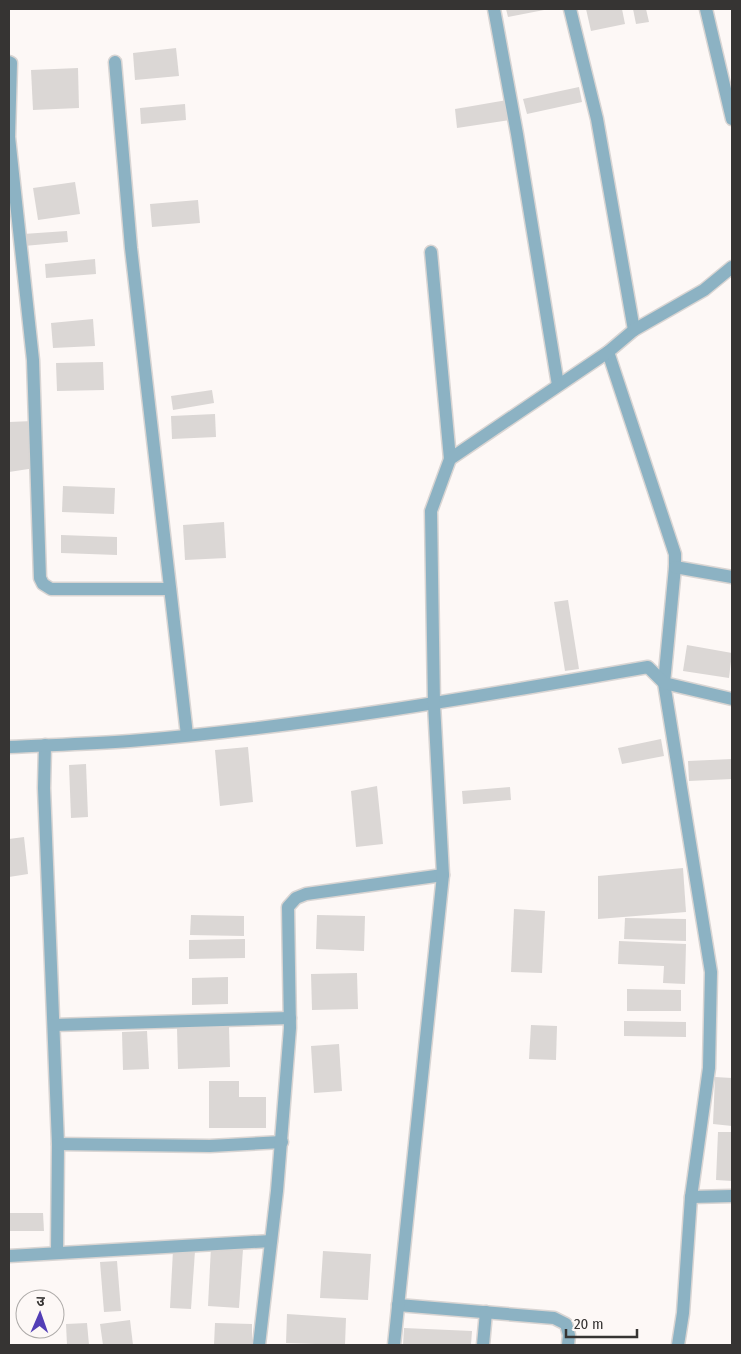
<svg xmlns="http://www.w3.org/2000/svg" width="741" height="1354" font-family="'Fira Sans Condensed','Noto Sans Devanagari',sans-serif">
	<style>
		.building { fill: #dbd7d5 }
		.lines { fill: none; stroke-linecap: round; stroke-linejoin: round }
		.minor-casing { stroke: #d9d5d3; stroke-width: 15 }
		.minor { stroke: #8cb2c3; stroke-width: 12 }
	</style>
	<rect width="100%" height="100%" fill="#fdf8f6"/>
	<g class="building">
		<polygon points="506,9 544,9 544,10 508,17"/>
		<polygon points="586,9 622,9 625,24 591,31"/>
		<polygon points="633,9 646,9 649,22 636,24"/>
		<polygon points="176,48 179,76 135,80 133,53"/>
		<polygon points="78,68 79,108 33,110 31,70"/>
		<polygon points="579,87 582,102 527,114 523,99"/>
		<polygon points="507,100 510,120 457,128 455,109"/>
		<polygon points="185,104 186,120 141,124 140,108"/>
		<polygon points="75,182 80,214 38,220 33,188"/>
		<polygon points="198,200 200,223 152,227 150,204"/>
		<polygon points="67,231 68,242 24,246 23,234"/>
		<polygon points="95,259 96,274 46,278 45,264"/>
		<polygon points="93,319 95,346 53,348 51,323"/>
		<polygon points="103,362 104,390 57,391 56,363"/>
		<polygon points="212,390 214,403 173,410 171,396"/>
		<polygon points="215,414 216,437 172,439 171,416"/>
		<polygon points="33,421 35,468 9,472 9,422"/>
		<polygon points="63,486 115,488 114,514 62,512"/>
		<polygon points="224,522 226,558 185,560 183,525"/>
		<polygon points="61,535 117,537 117,555 61,553"/>
		<polygon points="568,600 579,669 565,671 554,602"/>
		<polygon points="687,645 732,653 729,678 683,671"/>
		<polygon points="661,739 664,756 622,764 618,748"/>
		<polygon points="248,747 253,802 220,806 215,750"/>
		<polygon points="732,759 732,779 689,781 688,761"/>
		<polygon points="86,764 88,817 71,818 69,765"/>
		<polygon points="377,786 383,844 356,847 351,791"/>
		<polygon points="510,787 511,800 463,804 462,791"/>
		<polygon points="24,837 28,874 9,877 9,839"/>
		<polygon points="683,868 686,912 598,919 598,876"/>
		<polygon points="514,909 545,911 542,973 511,972"/>
		<polygon points="191,915 244,916 244,936 190,935"/>
		<polygon points="317,915 365,916 364,951 316,949"/>
		<polygon points="625,918 686,919 686,941 624,939"/>
		<polygon points="245,939 245,958 189,959 189,940"/>
		<polygon points="619,941 686,944 685,984 663,983 664,966 618,964"/>
		<polygon points="357,973 358,1009 312,1010 311,974"/>
		<polygon points="228,977 228,1004 192,1005 192,978"/>
		<polygon points="627,989 681,990 681,1011 627,1011"/>
		<polygon points="624,1021 686,1022 686,1037 624,1036"/>
		<polygon points="531,1025 557,1026 556,1060 529,1059"/>
		<polygon points="229,1027 230,1067 178,1069 177,1028"/>
		<polygon points="147,1031 149,1069 123,1070 122,1032"/>
		<polygon points="339,1044 342,1091 314,1093 311,1046"/>
		<polygon points="715,1077 732,1078 732,1126 713,1124"/>
		<polygon points="209,1081 239,1081 239,1097 266,1097 266,1128 209,1128"/>
		<polygon points="718,1132 732,1132 732,1181 716,1180"/>
		<polygon points="9,1213 43,1213 44,1231 9,1231"/>
		<polygon points="211,1247 243,1249 239,1308 208,1306"/>
		<polygon points="173,1250 195,1251 191,1309 170,1308"/>
		<polygon points="323,1251 371,1254 368,1300 320,1298"/>
		<polygon points="117,1261 121,1311 104,1312 100,1262"/>
		<polygon points="287,1314 346,1318 345,1345 286,1343"/>
		<polygon points="130,1320 133,1345 103,1345 100,1324"/>
		<polygon points="87,1323 89,1345 67,1345 66,1324"/>
		<polygon points="215,1323 252,1324 252,1345 214,1345"/>
		<polygon points="404,1328 472,1331 471,1345 403,1345"/>
	</g>
	<g class="lines">
		<g class="minor-casing">
			<g id="minor">
				<polyline points="494,9 517,134 558,385"/>
				<polyline points="570,9 597,119 634,330"/>
				<polyline points="706,9 732,119"/>
				<polyline points="9,62 11,63 9,137 33,360 40,578 43,584 51,589 170,589"/>
				<polyline points="115,62 131,248 187,735"/>
				<polyline points="431,252 450,459"/>
				<polyline points="608,352 675,554 675,567 664,683 711,972 709,1068 691,1197 683,1313 678,1345"/>
				<polyline points="675,567 732,577"/>
				<polyline points="45,745 44,788 58,1144 57,1252"/>
				<path d="M9,747C49,745 90,744 130,741C304,727 476,697 648,667L664,683L732,699"/>
				<polyline points="54,1025 290,1018"/>
				<polyline points="58,1144 210,1146 282,1142"/>
				<polyline points="691,1197 732,1196"/>
				<polyline points="9,1256 271,1241"/>
				<polyline points="398,1305 554,1318 566,1324 569,1335 568,1345"/>
				<polyline points="259,1345 277,1191 290,1028 288,907 296,898 306,894 443,875"/>
				<polyline points="394,1345 443,875 434,704 431,511 450,459 608,352 634,330 704,290 732,267"/>
				<polyline points="483,1345 486,1312"/>
			</g>
		</g>
		<use href="#minor" class="minor"/>
	</g>
	<rect width="741" height="1354" fill="none" stroke="#363433" stroke-width="20"/>
	<g transform="translate(40 1314) rotate(2)"><circle r="24" fill="#fdf8f6" stroke="#adaaa8"/>
	<path d="M0-4L9 19L0 12L-9 19Z" fill="#533eb6"/>
	<text y="-8" font-size="14" font-weight="bold" text-anchor="middle" fill="#363433">उ</text>
	</g>
	<path d="M566 1329v8h71v-8" fill="none" stroke="#363433" stroke-width="2.5"/>
	<text x="574" y="1329" font-size="15" fill="#363433" stroke="#fdf8f6" stroke-width="4" paint-order="stroke">20 m</text>
</svg>
